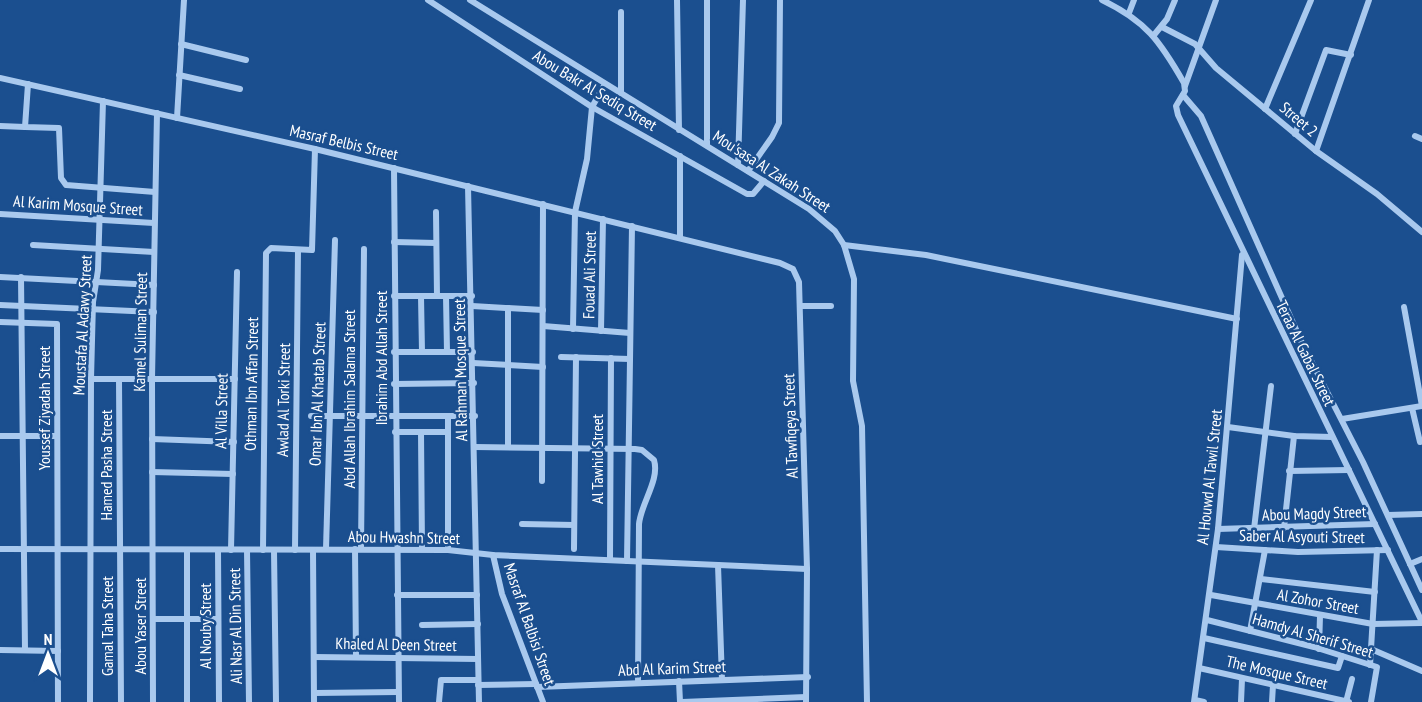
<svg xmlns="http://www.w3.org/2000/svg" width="1422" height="702" font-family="'PT Sans Narrow',sans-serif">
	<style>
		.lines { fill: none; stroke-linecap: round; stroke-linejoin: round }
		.minor { stroke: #a9c9ee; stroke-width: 6 }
		.labels { text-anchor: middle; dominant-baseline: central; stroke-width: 5; stroke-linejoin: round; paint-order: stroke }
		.street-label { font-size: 16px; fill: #fff; stroke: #1b4f8f }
	</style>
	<rect width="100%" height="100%" fill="#1b4f8f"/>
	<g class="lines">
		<g class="minor">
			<polyline points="428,0 592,107 747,194 753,194 764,181"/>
			<polyline points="470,0 809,209 835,231 844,245 854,279 853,381 862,426 867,702"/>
			<polyline points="677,0 679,130"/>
			<polyline points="707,0 707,145"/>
			<path d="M1102,0C1146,21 1160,41 1184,83L1185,91L1176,106L1178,115L1422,622"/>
			<polyline points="621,12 621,94"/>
			<polyline points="1129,13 1134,0"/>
			<polyline points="1162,27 1195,44 1216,68 1316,151 1377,194 1422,232"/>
			<polyline points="1154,35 1167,19 1175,0"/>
			<polyline points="181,44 246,60"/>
			<polyline points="179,75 240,89"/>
			<polyline points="0,78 315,149 780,263 793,269 799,282 807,569 806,702"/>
			<polyline points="28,84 25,127 59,128 61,178 66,185 155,192"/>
			<polyline points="1185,86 1216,0"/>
			<polyline points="1183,95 1201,116 1302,343 1363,462 1422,590"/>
			<polyline points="1265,109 1311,0"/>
			<polyline points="177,118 184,0"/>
			<polyline points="0,126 25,127"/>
			<polyline points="1295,134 1326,50 1351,55"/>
			<polyline points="1415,136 1422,139"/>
			<polyline points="1316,151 1369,0"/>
			<polyline points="680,156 680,238"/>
			<polyline points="738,165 743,0"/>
			<polyline points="394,168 399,702"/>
			<polyline points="748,171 772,137 779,123 780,0"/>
			<polyline points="468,186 479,702"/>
			<polyline points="436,212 437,296"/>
			<polyline points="0,214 154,223"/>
			<polyline points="394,242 436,243"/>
			<polyline points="33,245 154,252"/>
			<polyline points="844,245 926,255 1237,319"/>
			<polyline points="0,277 154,285"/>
			<polyline points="21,277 25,650"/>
			<polyline points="394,296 472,296"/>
			<polyline points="421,296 422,352"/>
			<polyline points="446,296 447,352"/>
			<polyline points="0,305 154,312"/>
			<polyline points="472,306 543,310"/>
			<polyline points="800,306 831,306"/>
			<polyline points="1404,307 1422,406"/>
			<polyline points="0,322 57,324 58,702"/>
			<polyline points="543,326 630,333"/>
			<polyline points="573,329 575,212 587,159 592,107 605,84"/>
			<polyline points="601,331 603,219"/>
			<polyline points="394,352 473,352"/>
			<polyline points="561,357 630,359"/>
			<polyline points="473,363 543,367"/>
			<polyline points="91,379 235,379"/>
			<polyline points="119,379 121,702"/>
			<polyline points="394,384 474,383"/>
			<polyline points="1412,408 1420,442"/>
			<polyline points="311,416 475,416"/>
			<polyline points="448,416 448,550"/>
			<polyline points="1342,419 1422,406"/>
			<polyline points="1228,427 1294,436 1332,437"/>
			<polyline points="395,432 448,432"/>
			<polyline points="421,432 422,549"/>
			<polyline points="0,436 57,436"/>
			<polyline points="152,439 234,442"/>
			<path d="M475,447L635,449L642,450L654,460C660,480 641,503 639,524L638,683"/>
			<polyline points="508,447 508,308"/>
			<polyline points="1289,471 1349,470"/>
			<polyline points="152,472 233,474"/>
			<polyline points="542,481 543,204"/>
			<polyline points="1388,515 1422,514"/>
			<polyline points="522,524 574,525"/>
			<polyline points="1284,528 1294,436"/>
			<polyline points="1218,529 1375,524"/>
			<polyline points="1254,529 1271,386"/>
			<polyline points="1216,547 1298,552 1388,550"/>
			<polyline points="0,549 448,550 493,555 807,569"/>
			<polyline points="326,549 335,240"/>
			<polyline points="355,549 356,657"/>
			<polyline points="361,549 364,249"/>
			<polyline points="574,549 576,357"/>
			<polyline points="218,550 219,702"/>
			<polyline points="231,550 237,272"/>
			<polyline points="247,550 249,702"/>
			<polyline points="263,550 266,253 271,248 312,250 315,149"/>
			<polyline points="274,550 276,702"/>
			<polyline points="295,550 298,250"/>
			<polyline points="313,550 314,702"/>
			<polyline points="493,555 502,594 543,702"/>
			<polyline points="610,560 611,358"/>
			<polyline points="627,561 632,226"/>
			<polyline points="1410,564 1422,559"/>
			<polyline points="718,565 722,680"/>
			<polyline points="1261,579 1375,592"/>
			<polyline points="397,595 477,595"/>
			<polyline points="1211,595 1373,624 1422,623"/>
			<polyline points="153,619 218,619"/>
			<polyline points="1207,620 1314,647 1377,667 1371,702"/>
			<polyline points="422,625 478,624"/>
			<polyline points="1250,631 1265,550"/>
			<polyline points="1204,638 1338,668 1342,656"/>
			<polyline points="1319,649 1320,616"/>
			<polyline points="1371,649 1422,671"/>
			<polyline points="0,650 58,651"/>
			<polyline points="314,657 478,659"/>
			<polyline points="1370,665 1377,550"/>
			<polyline points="1199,668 1349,702"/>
			<polyline points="679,681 680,702"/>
			<polyline points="478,685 536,684"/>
			<polyline points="537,687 808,677"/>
			<polyline points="314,693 398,692"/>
			<polyline points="1195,700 1204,702"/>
			<polyline points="90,702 91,379 93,302 98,270 103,101"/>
			<polyline points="153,702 152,379 157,113"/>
			<polyline points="187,702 187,551"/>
			<polyline points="439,702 441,680 478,680"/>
			<polyline points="682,702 806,697"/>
			<polyline points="1194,702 1218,529 1242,255"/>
			<polyline points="1241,702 1242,679"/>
			<polyline points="1272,702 1273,685"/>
			<polyline points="1346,702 1352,679"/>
		</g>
	</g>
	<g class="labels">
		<g class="street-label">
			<text transform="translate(595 90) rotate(31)">Abou Bakr Al Sediq Street</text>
			<text transform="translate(1299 119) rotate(40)">Street 2</text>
			<text transform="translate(344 142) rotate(13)">Masraf Belbis Street</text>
			<text transform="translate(772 171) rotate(33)">Mou'sasa Al Zakah Street</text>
			<text transform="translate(78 205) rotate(4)">Al Karim Mosque Street</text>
			<text transform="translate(589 275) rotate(-89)">Fouad Ali Street</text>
			<text transform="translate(82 325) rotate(-87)">Moustafa Al Adawy Street</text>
			<text transform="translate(140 332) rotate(-89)">Kamel Suliman Street</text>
			<text transform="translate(1306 353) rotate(64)">Teraa Al Gabal Street</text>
			<text transform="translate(381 358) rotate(-90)">Ibrahim Abd Allah Street</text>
			<text transform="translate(460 370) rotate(-91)">Al Rahman Mosque Street</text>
			<text transform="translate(251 384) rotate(-89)">Othman Ibn Affan Street</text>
			<text transform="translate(317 394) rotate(-88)">Omar Ibn Al Khatab Street</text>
			<text transform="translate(349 399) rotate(-90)">Abd Allah Ibrahim Salama Street</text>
			<text transform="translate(283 400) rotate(-89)">Awlad Al Torki Street</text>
			<text transform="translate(44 408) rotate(-90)">Youssef Ziyadah Street</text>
			<text transform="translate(221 411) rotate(-89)">Al Villa Street</text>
			<text transform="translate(790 426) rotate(-92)">Al Tawfiqeya Street</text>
			<text transform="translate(597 459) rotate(-90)">Al Tawhid Street</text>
			<text transform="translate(106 465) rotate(-90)">Hamed Pasha Street</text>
			<text transform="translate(1209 477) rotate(-84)">Al Houwd Al Tawil Street</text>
			<text transform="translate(1314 513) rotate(-2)">Abou Magdy Street</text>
			<text transform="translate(1302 536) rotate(1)">Saber Al Asyouti Street</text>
			<text transform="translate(404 537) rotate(1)">Abou Hwashn Street</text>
			<text transform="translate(1318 601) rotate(10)">Al Zohor Street</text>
			<text transform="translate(530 624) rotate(71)">Masraf Al Balbisi Street</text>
			<text transform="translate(107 626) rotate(-90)">Gamal Taha Street</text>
			<text transform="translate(140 626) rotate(-90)">Abou Yaser Street</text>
			<text transform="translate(205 626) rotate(-90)">Al Nouby Street</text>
			<text transform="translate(235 626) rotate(-91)">Ali Nasr Al Din Street</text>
			<text transform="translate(1313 635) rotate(16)">Hamdy Al Sherif Street</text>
			<text transform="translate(396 644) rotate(1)">Khaled Al Deen Street</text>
			<text transform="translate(672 668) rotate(-2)">Abd Al Karim Street</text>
			<text transform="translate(1277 672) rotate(13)">The Mosque Street</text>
		</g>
	</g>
	<g transform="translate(48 654)" stroke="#1b4f8f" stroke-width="4.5" paint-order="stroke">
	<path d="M0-4.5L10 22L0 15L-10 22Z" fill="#ffffff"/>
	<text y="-9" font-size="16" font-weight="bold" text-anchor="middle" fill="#ffffff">N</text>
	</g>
</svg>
